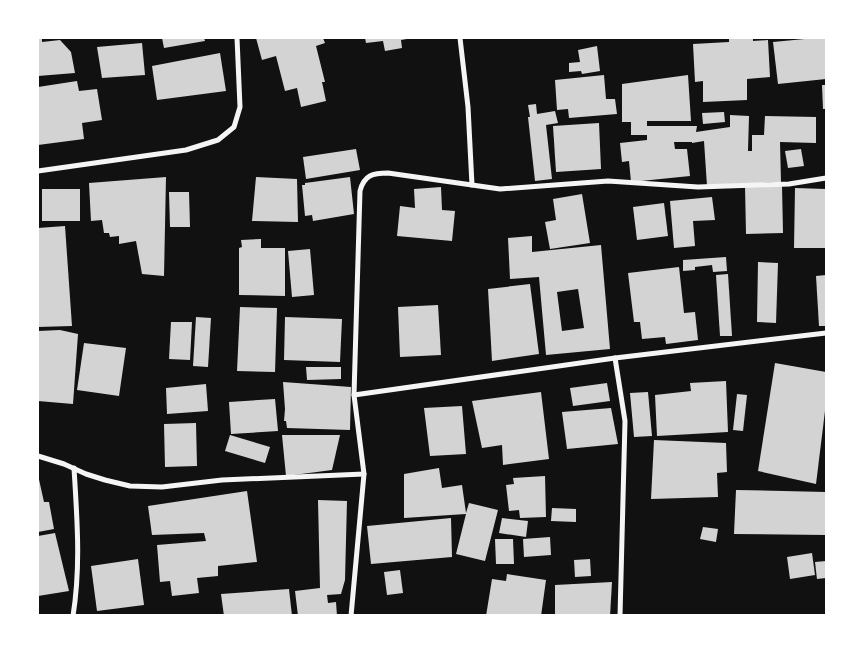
<svg xmlns="http://www.w3.org/2000/svg" width="864" height="653" font-family="Signika,sans-serif">
	<style>
		.building { fill: #d3d3d3; fill-rule: evenodd }
		.lines { fill: none; stroke-linecap: round; stroke-linejoin: round }
		.minor { stroke: #f5f5f5; stroke-width: 5 }
	</style>
	<rect width="100%" height="100%" fill="#111"/>
	<g class="building">
		<polygon points="38,38 42,38 42,42 60,40 71,52 75,73 38,76"/>
		<polygon points="162,38 204,38 205,41 164,48"/>
		<polygon points="256,38 323,38 325,43 316,46 325,82 322,82 326,101 301,107 297,88 285,91 276,56 262,60"/>
		<polygon points="365,38 407,38 407,39 401,40 402,48 385,51 383,41 366,43"/>
		<polygon points="729,38 753,38 753,41 768,40 770,77 747,79 747,100 703,102 703,81 695,82 693,44 729,42"/>
		<polygon points="815,38 826,38 826,79 778,84 773,42"/>
		<polygon points="142,43 145,75 102,78 97,47"/>
		<polygon points="597,46 600,71 582,74 581,71 569,72 569,63 580,62 578,50"/>
		<polygon points="220,53 226,91 157,100 152,66"/>
		<polygon points="604,75 606,99 615,99 617,114 569,118 568,109 557,110 555,80"/>
		<polygon points="688,75 691,121 647,121 647,126 697,126 696,132 730,127 730,115 749,116 748,151 752,151 752,135 764,135 765,116 816,117 816,143 780,142 781,182 707,186 704,141 692,143 692,142 674,142 675,149 687,149 690,176 631,182 629,161 622,162 620,143 647,140 647,135 631,135 631,122 622,122 622,84"/>
		<polygon points="77,81 79,91 97,89 102,120 82,123 84,139 38,145 38,87"/>
		<polygon points="822,85 826,85 826,109 823,109"/>
		<polygon points="536,104 537,114 555,111 558,123 546,125 552,179 535,181 528,117 530,117 528,105"/>
		<polygon points="724,112 725,122 703,124 702,113"/>
		<polygon points="599,123 601,169 556,172 553,126"/>
		<polygon points="356,149 360,170 306,179 303,157"/>
		<polygon points="801,149 804,166 788,168 785,151"/>
		<polygon points="166,177 164,276 142,274 136,241 119,244 119,236 110,237 109,233 104,233 102,220 91,221 89,183"/>
		<polygon points="256,177 297,179 298,222 252,221"/>
		<polygon points="350,177 354,214 313,221 312,215 305,216 302,185 305,185 305,183"/>
		<polygon points="745,186 782,186 783,233 746,234"/>
		<polygon points="441,187 442,210 455,211 452,241 397,236 400,206 415,208 414,189"/>
		<polygon points="795,188 826,189 826,248 794,248"/>
		<rect x="42" y="189" width="38" height="32"/>
		<polygon points="169,192 189,192 190,227 170,227"/>
		<polygon points="582,194 590,243 550,249 545,222 556,220 553,199"/>
		<polygon points="712,197 715,220 693,221 695,246 674,248 670,201"/>
		<polygon points="664,203 668,236 637,240 633,207"/>
		<polygon points="65,226 72,326 38,327 38,228"/>
		<path d="M532,236V252L601,245L610,349L546,355L539,277L510,279L508,238ZM578,289L584,328L562,331L557,292Z"/>
		<polygon points="261,239 261,248 285,248 285,296 239,295 239,248 242,247 241,240"/>
		<polygon points="310,249 314,295 292,297 288,251"/>
		<polygon points="726,257 727,271 713,272 712,265 695,267 695,270 683,271 683,260"/>
		<polygon points="758,262 778,263 776,323 757,322"/>
		<polygon points="679,267 684,313 695,312 698,340 666,344 665,337 642,339 640,322 634,322 628,273"/>
		<polygon points="728,274 732,336 720,336 716,275"/>
		<polygon points="826,275 826,326 819,326 816,276"/>
		<polygon points="530,284 539,354 492,361 488,289"/>
		<polygon points="438,305 441,355 400,357 398,307"/>
		<polygon points="240,307 277,308 275,372 237,371"/>
		<polygon points="196,317 211,318 208,367 193,366"/>
		<polygon points="285,317 342,319 340,362 284,360"/>
		<polygon points="171,322 192,322 190,360 169,359"/>
		<polygon points="60,330 78,334 73,404 38,401 38,331"/>
		<polygon points="84,343 126,348 119,396 77,390"/>
		<polygon points="775,363 826,372 826,403 816,484 758,471"/>
		<polygon points="306,367 341,367 341,379 307,380"/>
		<polygon points="726,381 728,432 657,436 655,395 691,391 690,383"/>
		<polygon points="283,382 351,387 350,430 287,428 286,421 284,421 285,409"/>
		<polygon points="607,383 610,401 573,406 570,388"/>
		<polygon points="206,384 208,411 167,414 166,388"/>
		<polygon points="541,392 549,459 503,465 502,445 482,448 472,401"/>
		<polygon points="648,392 652,436 634,437 630,393"/>
		<polygon points="737,394 747,395 743,431 733,430"/>
		<polygon points="275,399 278,431 231,434 229,402"/>
		<polygon points="462,406 466,454 430,456 424,408"/>
		<polygon points="611,408 618,444 567,449 562,412"/>
		<polygon points="196,423 197,466 165,467 164,424"/>
		<polygon points="230,435 270,447 265,463 225,451"/>
		<polygon points="282,435 340,435 332,470 286,476"/>
		<polygon points="654,440 726,443 727,472 717,473 718,497 651,499"/>
		<polygon points="439,468 442,488 462,485 466,513 469,503 498,510 485,561 456,554 466,514 404,518 404,474"/>
		<polygon points="38,475 44,502 49,502 54,529 38,532"/>
		<polygon points="545,476 546,517 520,518 519,510 509,511 506,485 514,484 513,478"/>
		<polygon points="736,490 826,492 826,535 734,534"/>
		<polygon points="247,491 257,562 218,566 218,576 197,578 199,593 172,596 170,581 160,582 157,545 206,541 204,533 152,535 148,506"/>
		<polygon points="318,500 347,501 345,580 341,594 327,595 328,603 336,602 337,616 298,616 295,591 320,588"/>
		<polygon points="552,508 576,509 576,522 551,521"/>
		<polygon points="451,518 452,557 371,564 367,526"/>
		<polygon points="502,518 528,521 526,537 499,533"/>
		<polygon points="703,527 718,529 716,542 700,539"/>
		<polygon points="55,533 69,591 38,596 38,536"/>
		<polygon points="550,537 551,555 524,557 523,539"/>
		<polygon points="495,539 513,539 514,564 496,564"/>
		<polygon points="812,553 815,575 790,579 787,557"/>
		<polygon points="138,559 144,605 97,611 91,566"/>
		<polygon points="590,559 591,576 575,577 574,560"/>
		<polygon points="826,561 826,578 817,579 815,562"/>
		<polygon points="400,570 403,593 387,595 384,572"/>
		<polygon points="507,574 546,580 541,616 486,616 492,579 506,581"/>
		<polygon points="612,582 610,616 555,616 555,585"/>
		<polygon points="289,589 292,616 224,616 221,594"/>
	</g>
	<g class="lines">
		<g class="minor">
			<polyline points="460,38 468,107 472,185"/>
			<polyline points="38,171 186,150 218,140 234,127 240,107 237,38"/>
			<polyline points="615,358 625,421 620,616"/>
			<polyline points="354,395 615,358 826,333"/>
			<polyline points="38,456 64,464 86,474 105,480 130,486 162,487 222,480 364,474"/>
			<path d="M73,616C81,566 77,518 74,468"/>
			<path d="M351,616L364,474L354,395L360,191C364,175 373,173 388,173L500,189L608,181L698,187L789,184L826,178"/>
		</g>
	</g>
	<rect width="864" height="653" fill="none" stroke="#ffffff" stroke-width="78"/>
</svg>
